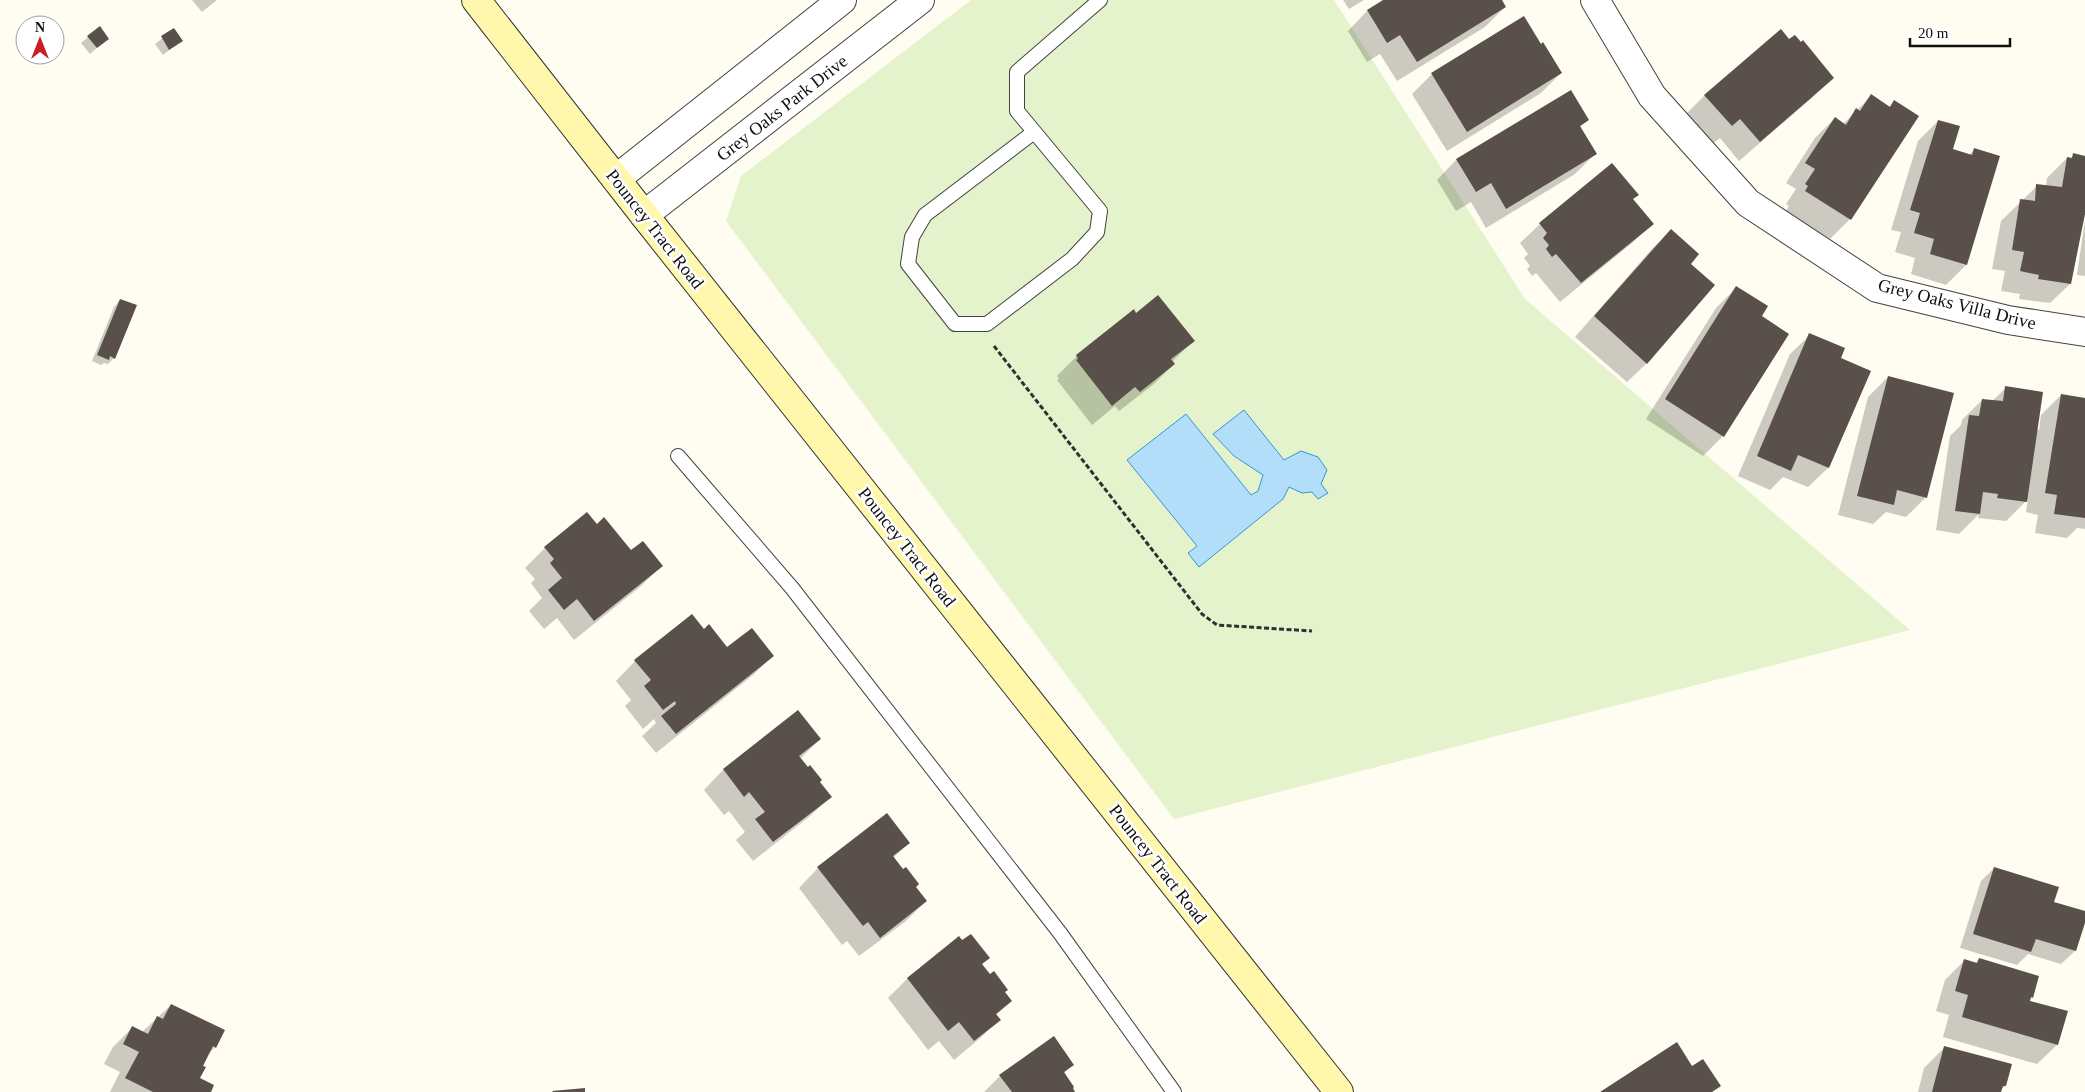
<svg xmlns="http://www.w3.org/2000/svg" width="2085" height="1092" font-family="Georgia,serif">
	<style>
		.pitch { fill: #e4f3cb }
		.water { fill: #b3defa; stroke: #3693d5 }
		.shadow { fill: #0003 }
		.building { fill: #59504b }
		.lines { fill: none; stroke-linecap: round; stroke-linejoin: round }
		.service-casing { stroke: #424242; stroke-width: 16 }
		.minor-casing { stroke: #424242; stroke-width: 30 }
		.secondary-casing { stroke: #313131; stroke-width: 30 }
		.path { stroke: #313131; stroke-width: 3; stroke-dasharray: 5 2.5; stroke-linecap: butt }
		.service { stroke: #fff; stroke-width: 14 }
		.minor { stroke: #fff; stroke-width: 28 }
		.secondary { stroke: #fff7ac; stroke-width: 28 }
		.labels { text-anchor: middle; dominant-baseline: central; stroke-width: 5; stroke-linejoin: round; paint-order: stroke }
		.street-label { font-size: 18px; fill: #0f0f0f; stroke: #fff }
	</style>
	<rect width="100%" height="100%" fill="#fffdf1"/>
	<polygon class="pitch" points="971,0 1334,0 1525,299 1910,630 1174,819 726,221 741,176"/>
	<polygon class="water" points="1244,410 1284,460 1301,451 1318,457 1327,470 1321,484 1328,493 1318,499 1312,492 1302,493 1289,487 1283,499 1199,567 1188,553 1197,546 1127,460 1186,414 1251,495 1258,491 1263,475 1234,456 1213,434"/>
	<g class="shadow">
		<polygon points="192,0 217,0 202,12"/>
		<polygon points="1343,0 1364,0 1349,9"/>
		<polygon points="1386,0 1500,0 1505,7 1485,27 1397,81 1380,54 1367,62 1348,31 1367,11"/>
		<polygon points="173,30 181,41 163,55 155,44"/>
		<polygon points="88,37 108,38 90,54 81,43"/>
		<polygon points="1789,41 1832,78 1812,98 1739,161 1720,138 1711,145 1685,115 1705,95"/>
		<polygon points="1561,73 1541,93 1447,151 1412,94 1432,74"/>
		<polygon points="1570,91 1588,120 1579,128 1595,154 1575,174 1486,228 1471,202 1456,211 1437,180 1456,160"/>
		<polygon points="1871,96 1889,107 1894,102 1850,219 1830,239 1786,211 1789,206 1786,204 1796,189 1786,183 1815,138 1835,118 1843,124"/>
		<polygon points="1938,121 1951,150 1969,155 1974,150 1998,157 1966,265 1946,285 1911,274 1915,258 1895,252 1901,232 1891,230 1918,141"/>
		<polygon points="2074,155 2085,157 2085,215 2083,215 2070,284 2050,303 2019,299 2020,294 2001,291 2005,271 1992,269 2001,221 2037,186 2046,187 2047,178 2067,158 2070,159"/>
		<polygon points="1632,200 1652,224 1632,243 1560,302 1536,273 1532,276 1527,269 1530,266 1524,258 1528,254 1520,243 1540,224"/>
		<polygon points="2085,220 2085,276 2077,275"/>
		<polygon points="1671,230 1689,264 1647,363 1627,382 1575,337 1651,250"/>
		<polygon points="1736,288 1760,317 1723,436 1703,456 1646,419 1716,308"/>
		<polygon points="120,300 114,358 108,364 104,363 101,365 92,361 114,307"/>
		<polygon points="1134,311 1136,314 1193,341 1172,362 1174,364 1154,384 1119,411 1115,406 1092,425 1057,380 1059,379 1057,376 1077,356"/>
		<polygon points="1810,335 1839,359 1869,371 1828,468 1808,487 1783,477 1770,490 1738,476 1790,354"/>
		<polygon points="1888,377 1926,497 1906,517 1886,512 1873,524 1838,515 1868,397"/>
		<polygon points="2006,388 2036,430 2039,430 2041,415 2061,395 2085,400 2085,529 2077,528 2067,538 2035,533 2038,515 2026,512 2028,499 2006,521 1978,518 1979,514 1959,534 1936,530 1950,436 1961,425 1962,420 1982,400 1992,401"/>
		<polygon points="545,548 631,552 661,566 641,586 574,640 557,618 544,629 529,611 542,598 531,583 535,579 525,568"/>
		<polygon points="704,630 727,649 773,656 753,675 656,753 642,736 656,723 654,719 643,729 625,706 631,700 616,681 635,661"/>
		<polygon points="798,712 820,739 800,759 830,797 810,816 753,861 736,840 745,832 729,811 724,815 704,790 723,770"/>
		<polygon points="909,843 893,858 926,901 906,921 859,956 847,941 842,945 799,888 818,868"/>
		<polygon points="1994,868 2052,902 2085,912 2085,918 2075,951 2061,964 2028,954 2017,965 1960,948 1981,881"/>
		<polygon points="988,958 981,965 1011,1001 996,1015 999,1020 979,1039 954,1060 939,1041 928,1050 888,998 908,978"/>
		<polygon points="1979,960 2032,997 2028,1002 2057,1045 2037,1064 1943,1037 1949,1015 1936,1011 1945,980 1964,961 1975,964"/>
		<polygon points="171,1005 215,1047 207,1056 199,1078 210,1092 110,1092 120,1072 104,1064 113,1047 133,1027 142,1032"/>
		<polygon points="1944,1048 2005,1086 1999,1091 2002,1092 1918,1092 1924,1068"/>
		<polygon points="1073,1064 1063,1074 1074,1092 984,1092 1000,1076"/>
	</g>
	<g class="building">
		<polygon points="1383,0 1502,0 1506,7 1417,62 1400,35 1387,43 1367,10"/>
		<polygon points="1524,16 1541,44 1543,42 1562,73 1467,132 1431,73"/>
		<polygon points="100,26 109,39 97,48 87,36"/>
		<polygon points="174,28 183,41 169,50 161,36"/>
		<polygon points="1781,29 1789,39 1795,35 1801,42 1803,40 1834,78 1760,142 1740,119 1732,126 1704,95"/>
		<polygon points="1571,90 1589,120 1580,126 1597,154 1506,209 1491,183 1476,192 1456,159"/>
		<polygon points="1871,94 1890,107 1894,100 1919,116 1851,220 1805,191 1808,186 1805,184 1815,169 1805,163 1835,117 1846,125 1856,108 1860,111"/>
		<polygon points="1938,120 1960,126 1953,149 1972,155 1974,148 2000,156 1967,265 1930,254 1934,239 1914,233 1920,213 1910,210"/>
		<polygon points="2073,153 2085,156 2085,214 2071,284 2038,279 2039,275 2020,271 2024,252 2012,250 2020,199 2035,201 2036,184 2062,187 2067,157 2072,158"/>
		<polygon points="1612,163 1639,195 1633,199 1654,224 1581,283 1556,254 1552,257 1546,249 1549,245 1543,238 1547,233 1539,223"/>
		<polygon points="1671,229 1699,254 1691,264 1715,285 1647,364 1594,316"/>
		<polygon points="1736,286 1768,306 1762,316 1789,334 1724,437 1665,399"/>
		<polygon points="1158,295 1195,341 1171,359 1175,364 1140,392 1135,387 1112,406 1076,360 1078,359 1076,355 1134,309 1136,313"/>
		<polygon points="120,299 137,305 115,359 110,356 109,360 97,355"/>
		<polygon points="1809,333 1845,348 1841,358 1871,371 1829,468 1798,455 1791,471 1757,456"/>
		<polygon points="1888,376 1954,393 1927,498 1897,490 1894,505 1857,496"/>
		<polygon points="2005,386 2043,392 2027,502 1997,498 1998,494 1983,492 1980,514 1955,511 1969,415 1979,416 1982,399 2003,401"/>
		<polygon points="2061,394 2085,398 2085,518 2054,514 2057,495 2045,493"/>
		<polygon points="587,512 597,524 604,517 631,550 643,541 663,566 594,621 577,599 564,610 548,590 562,578 550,563 554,559 544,547"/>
		<polygon points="692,614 704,629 709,624 727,647 752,628 774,656 676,734 661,716 676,704 675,701 663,710 644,686 651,680 634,660"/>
		<polygon points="798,710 821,739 799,756 808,767 810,765 822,780 820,782 832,797 773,842 755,819 765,812 749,792 744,797 723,769"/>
		<polygon points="887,813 910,843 893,856 903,869 906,867 919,884 916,887 927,901 880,938 868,922 863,926 817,867"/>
		<polygon points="1994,867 2059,887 2054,902 2085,911 2085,923 2076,951 2036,939 2031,952 1973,934"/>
		<polygon points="971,934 990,958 982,964 990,974 994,971 1008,990 1005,992 1012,1001 996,1014 1001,1020 974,1041 959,1022 948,1031 907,978 959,936 962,940"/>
		<polygon points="1979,958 2039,976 2033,998 2031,997 2030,1001 2068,1011 2058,1045 1962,1017 1968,995 1955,991 1964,959 1977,963"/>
		<polygon points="171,1004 225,1030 216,1048 213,1046 203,1066 206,1067 200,1078 214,1085 211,1092 153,1092 125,1078 139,1052 123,1044 132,1026 148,1034 157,1016 163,1019"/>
		<polygon points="1054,1036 1074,1065 1064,1072 1074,1087 1073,1088 1075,1092 1012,1092 999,1075"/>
		<polygon points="1677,1042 1692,1066 1703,1059 1721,1086 1712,1092 1600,1092"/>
		<polygon points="1944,1046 2012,1064 2006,1086 2003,1086 2001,1092 1932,1092"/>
		<polygon points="585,1088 585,1092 553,1092 552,1091"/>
	</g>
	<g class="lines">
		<g class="service-casing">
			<g id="service">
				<polyline points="1034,132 925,215 912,237 908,264 955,324 987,324 1072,259 1097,232 1100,211 1017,111 1017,72 1100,0"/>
				<polyline points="678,456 792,588 1060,933 1174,1092"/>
			</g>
		</g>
		<g class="minor-casing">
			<g id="minor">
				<polyline points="1595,0 1652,96 1748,203 1877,288 2008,320 2085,332"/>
				<polyline points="616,179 842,0"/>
				<polyline points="644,215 920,0"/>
			</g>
		</g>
		<g class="secondary-casing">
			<polyline id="secondary" points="476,0 644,215 1339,1092"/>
		</g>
		<polyline class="path" points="994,346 1202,614 1217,625 1312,631"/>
		<use href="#service" class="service"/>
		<use href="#minor" class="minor"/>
		<use href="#secondary" class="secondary"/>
	</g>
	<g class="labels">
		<g class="street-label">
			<text transform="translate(782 108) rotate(-38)">Grey Oaks Park Drive</text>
			<text transform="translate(655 229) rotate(52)">Pouncey Tract Road</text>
			<text transform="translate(1957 304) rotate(14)">Grey Oaks Villa Drive</text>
			<text transform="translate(907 547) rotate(52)">Pouncey Tract Road</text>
			<text transform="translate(1158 864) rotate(52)">Pouncey Tract Road</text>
		</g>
	</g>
	<g transform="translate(40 40)"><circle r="24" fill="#ffffff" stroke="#9f9f9f"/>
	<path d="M0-4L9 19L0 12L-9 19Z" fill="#c81e24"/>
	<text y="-8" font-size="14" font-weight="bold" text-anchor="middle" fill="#0f0f0f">N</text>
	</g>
	<path d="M1910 38v8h100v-8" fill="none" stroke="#0f0f0f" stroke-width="2.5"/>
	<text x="1918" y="38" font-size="15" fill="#0f0f0f" stroke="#ffffff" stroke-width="4" paint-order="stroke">20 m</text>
</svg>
